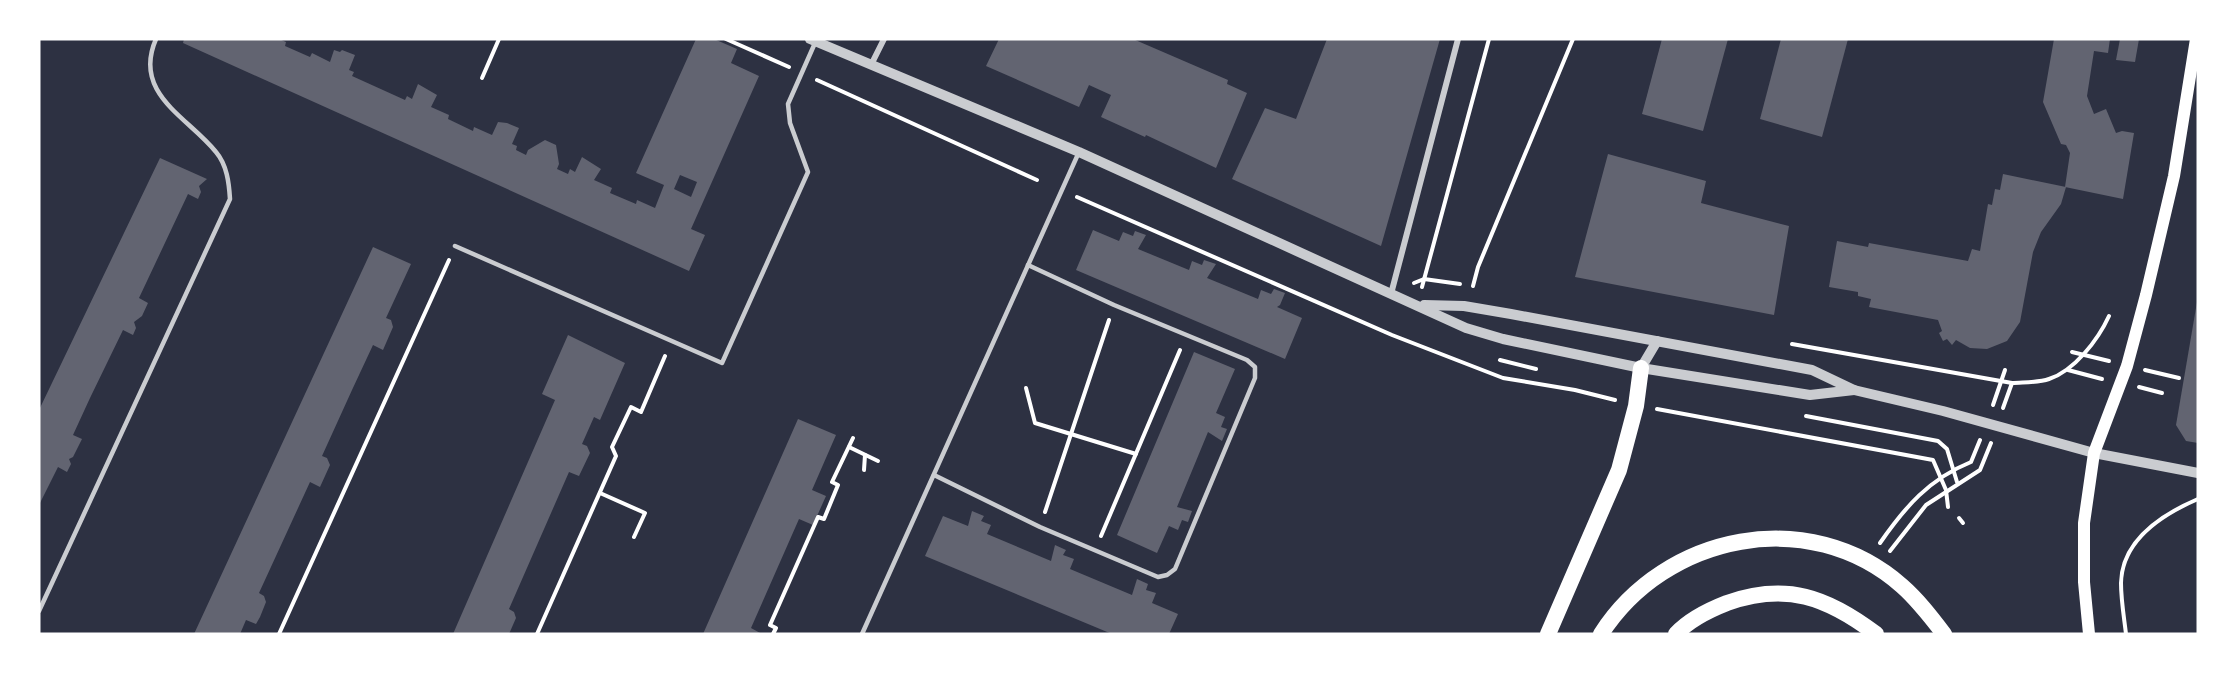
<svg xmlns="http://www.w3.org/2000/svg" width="2237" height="673" font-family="Montserrat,sans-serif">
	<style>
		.building { fill: #626471; fill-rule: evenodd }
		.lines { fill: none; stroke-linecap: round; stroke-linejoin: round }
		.path { stroke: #fff; stroke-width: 4 }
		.service { stroke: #caccd0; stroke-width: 4.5 }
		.minor { stroke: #caccd0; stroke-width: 6 }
		.tertiary { stroke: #caccd0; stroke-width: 10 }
		.secondary { stroke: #fff; stroke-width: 12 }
		.trunk { stroke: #fff; stroke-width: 16 }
	</style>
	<rect width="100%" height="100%" fill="#2d3142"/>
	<g class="building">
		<path d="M184,39H279L286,42L285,46L310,57L312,53L330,62L334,50L340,52L342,50L355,55L349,70L354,72L352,76L405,100L407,96L412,99L418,84L437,95L431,107L449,115L448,119L473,131L474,127L492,135L498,122L507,123L519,128L512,144L517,146L516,150L526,155L528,150L545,140L556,145L559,164L557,169L568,174L570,169L575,172L582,157L601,169L594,180L612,188L610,193L636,204L637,200L655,208L664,185L636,173L696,39H714L737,49L731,63L759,76L691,229L705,235L689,271L183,43ZM680,175L697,182L691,197L674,189Z"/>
		<polygon points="999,39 1133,39 1228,80 1227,84 1247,93 1216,168 1146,135 1145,137 1101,117 1111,95 1089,85 1079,107 986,66"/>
		<polygon points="1327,39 1440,39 1381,246 1232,179 1265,108 1296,119"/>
		<polygon points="1662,39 1728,39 1703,131 1642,114"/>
		<polygon points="1781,39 1848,39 1822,137 1760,119"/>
		<polygon points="2054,39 2110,39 2108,53 2094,51 2087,96 2094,114 2106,109 2116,133 2122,131 2134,133 2123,199 2065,187 2070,153 2066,145 2061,144 2043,102"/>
		<polygon points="2120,39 2139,39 2135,62 2116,60"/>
		<polygon points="1608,154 1706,181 1701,203 1789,226 1774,315 1575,277"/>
		<polygon points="160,158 207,179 199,186 201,192 198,199 188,194 139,298 148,303 142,316 134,322 136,328 133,335 123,330 90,398 73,435 82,439 73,457 69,459 71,464 67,472 58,467 39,505 39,410"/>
		<polygon points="2003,174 2066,187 2061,204 2041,232 2033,252 2020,322 2007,341 1987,349 1970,348 1956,340 1952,345 1947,339 1943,341 1939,333 1942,331 1938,320 1869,307 1871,299 1858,296 1858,292 1829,287 1837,241 1868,247 1869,243 1968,261 1972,249 1980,251 1988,204 1992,205 1995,189 2000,190"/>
		<polygon points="1093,230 1119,241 1123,232 1133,236 1135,231 1146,235 1138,249 1189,270 1192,261 1202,265 1204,260 1216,264 1207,278 1258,299 1261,290 1271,294 1274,289 1285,293 1280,305 1277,307 1302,318 1285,359 1076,270"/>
		<polygon points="373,247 411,264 386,318 391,320 393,327 383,350 373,345 352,390 322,456 327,458 330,465 320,487 310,482 259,593 264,596 266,602 260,617 256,624 246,620 240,634 194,634"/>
		<polygon points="2197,302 2198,302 2198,443 2186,441 2176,425"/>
		<polygon points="568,335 625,363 600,420 594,417 582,444 587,446 590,453 579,476 569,472 509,609 514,612 516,618 509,634 453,634 555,400 542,394"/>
		<polygon points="1194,352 1235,369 1216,413 1225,417 1221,427 1227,429 1222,441 1208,432 1177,507 1192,511 1188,522 1182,520 1178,530 1169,526 1157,553 1117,535"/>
		<polygon points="798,419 836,435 812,490 826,496 813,525 799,519 751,628 762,634 703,634"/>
		<polygon points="972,511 984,516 981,521 991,525 987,534 1051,561 1055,545 1066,550 1063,555 1074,559 1070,569 1132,595 1137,579 1148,584 1146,590 1156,593 1152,603 1178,614 1169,634 1112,634 925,556 943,516 968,526"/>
	</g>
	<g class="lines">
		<g class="path">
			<polyline points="726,39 789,67"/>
			<polyline points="482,78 499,39"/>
			<polyline points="817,80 1037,180"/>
			<polyline points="1077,197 1392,335 1503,378 1575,390 1615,400"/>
			<polyline points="1414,283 1424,279 1460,284"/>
			<polyline points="1473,286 1478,267 1573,39"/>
			<polyline points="1422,287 1489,39"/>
			<path d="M1792,344L2012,383C2023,382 2038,383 2049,379C2074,371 2098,340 2109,316"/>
			<polyline points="2072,352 2109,361"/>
			<polyline points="1500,360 1536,369"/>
			<polyline points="2068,370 2102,379"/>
			<polyline points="2145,370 2179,378"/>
			<polyline points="2139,387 2162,393"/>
			<polyline points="1026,388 1035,423 1136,454"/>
			<polyline points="1993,405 2005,370"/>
			<polyline points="2003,408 2012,383"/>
			<polyline points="1657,409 1933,460 1946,490 1948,507"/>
			<polyline points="1806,416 1938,441 1947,449 1957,482"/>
			<polyline points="849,447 878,461"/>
			<polyline points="864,470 865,455"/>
			<polyline points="600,493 645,513 634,537"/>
			<polyline points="1045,512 1109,320"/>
			<polyline points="1959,518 1963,523"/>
			<polyline points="1101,536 1180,350"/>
			<path d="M1880,543C1905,507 1929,479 1971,462L1980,440"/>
			<polyline points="1890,551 1926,505 1980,470 1991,443"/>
			<polyline points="279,634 449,260"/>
			<polyline points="537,634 616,456 612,447 631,407 641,412 665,356"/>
			<polyline points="773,634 776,628 770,625 818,517 824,519 838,485 832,482 853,438"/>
			<path d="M2126,634C2124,617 2121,600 2121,583C2122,540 2163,514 2198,499"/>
		</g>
		<g class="service">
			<polyline points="455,246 722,363 808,172 790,123 788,104 815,43"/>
			<polyline points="934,475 1040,527 1158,577 1167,575 1175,569 1255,378 1255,367 1247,360 1114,305 1028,265"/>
			<path d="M39,611L230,199C229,183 227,165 216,152C188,117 132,94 156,39"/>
			<polyline points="862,634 1079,152"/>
		</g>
		<g class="minor">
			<polyline points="871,65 884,39"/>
			<polyline points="1391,294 1458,39"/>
		</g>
		<g class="tertiary">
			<polyline points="810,39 1079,152 1466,328 1503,339 1641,368 1810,395 1854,390"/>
			<polyline points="1424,305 1464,306 1511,314 1812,370 1854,390 1943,411 2094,453 2198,473"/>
			<polyline points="1641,368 1657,341"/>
		</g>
		<polyline class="secondary" points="2089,634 2084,582 2084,523 2094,453 2127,366 2146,295 2174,176 2196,39"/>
		<g class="trunk">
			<polyline points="1548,634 1619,470 1636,406 1641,368"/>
			<path d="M1601,634C1665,534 1809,504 1902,586C1918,600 1931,617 1944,634"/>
			<path d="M1676,634C1689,620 1709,610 1727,603C1786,582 1827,597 1876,634"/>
		</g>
	</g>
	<rect width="2237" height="673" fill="none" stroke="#ffffff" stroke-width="81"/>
</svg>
